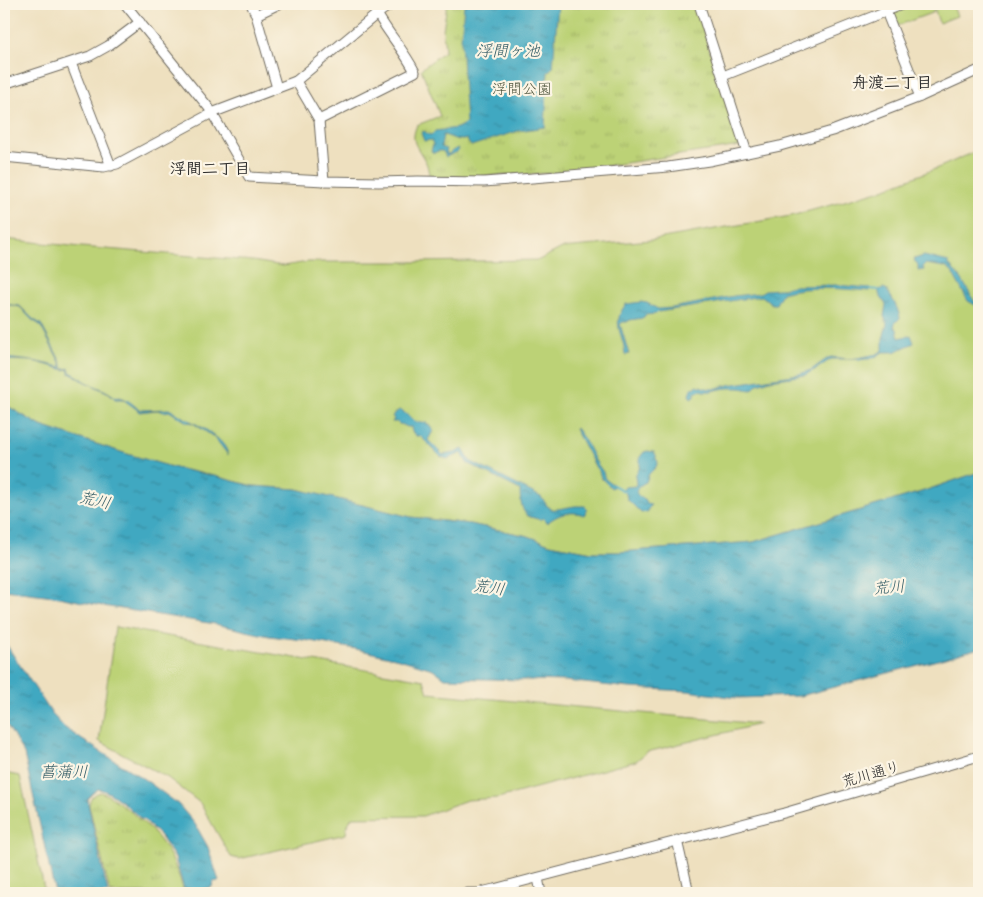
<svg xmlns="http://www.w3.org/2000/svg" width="983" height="897" font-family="'Shantell Sans','Klee One',sans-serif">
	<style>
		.grass { fill: #bcd276; stroke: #747e50 }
		.park { fill: url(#park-tufts); stroke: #747e50 }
		.water { fill: url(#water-ripples); stroke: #366a76 }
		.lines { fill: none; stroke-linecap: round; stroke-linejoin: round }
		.stream { stroke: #41a8c1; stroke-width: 2 }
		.minor-casing { stroke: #6f6a5f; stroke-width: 11 }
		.minor { stroke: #fff; stroke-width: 9 }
		.labels { text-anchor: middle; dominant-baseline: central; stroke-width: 4.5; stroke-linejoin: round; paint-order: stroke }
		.park-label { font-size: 15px; fill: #4f553e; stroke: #fcf5e5 }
		.street-label { font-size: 15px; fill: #2b2b2b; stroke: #fcf5e5 }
		.water-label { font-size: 16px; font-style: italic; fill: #345d67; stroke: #fcf5e5 }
		.neighbourhood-label { font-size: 16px; font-weight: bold; fill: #2b2b2b; stroke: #fcf5e5 }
	</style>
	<defs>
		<pattern id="park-tufts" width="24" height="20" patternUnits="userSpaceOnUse" patternTransform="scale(1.25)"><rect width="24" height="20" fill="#bcd276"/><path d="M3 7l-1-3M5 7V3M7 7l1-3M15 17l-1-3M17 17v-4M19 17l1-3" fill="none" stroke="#a2b466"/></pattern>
		<pattern id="water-ripples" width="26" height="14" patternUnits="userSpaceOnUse" patternTransform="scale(1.25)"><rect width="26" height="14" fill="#41a8c1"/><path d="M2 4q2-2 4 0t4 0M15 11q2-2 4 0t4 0" fill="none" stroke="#37899d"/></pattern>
	</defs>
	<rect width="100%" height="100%" fill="#fcf5e5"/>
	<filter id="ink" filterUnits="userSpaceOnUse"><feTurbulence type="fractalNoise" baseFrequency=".02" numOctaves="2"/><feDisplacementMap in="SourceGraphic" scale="10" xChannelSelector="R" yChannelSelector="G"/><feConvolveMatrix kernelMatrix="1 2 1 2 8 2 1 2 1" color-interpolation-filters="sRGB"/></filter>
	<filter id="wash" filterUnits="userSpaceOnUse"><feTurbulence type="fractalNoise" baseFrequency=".0096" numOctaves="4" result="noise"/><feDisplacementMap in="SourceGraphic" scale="20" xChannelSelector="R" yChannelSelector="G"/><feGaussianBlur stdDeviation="1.12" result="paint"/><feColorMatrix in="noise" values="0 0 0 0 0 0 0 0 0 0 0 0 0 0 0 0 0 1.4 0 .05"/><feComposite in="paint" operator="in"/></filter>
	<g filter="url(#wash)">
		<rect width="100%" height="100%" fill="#eee0bf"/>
		<g class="grass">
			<polygon points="979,150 979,472 921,492 753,542 619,552 592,552 550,544 528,536 470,524 411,517 297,489 253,486 214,476 175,468 124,453 41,426 4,404 4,239 81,247 253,261 283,266 308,262 410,262 539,260 562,248 651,240 791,216 838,203 878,191 940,167"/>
			<polygon points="115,627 424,680 428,693 760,724 647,752 636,761 498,798 467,800 423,816 352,817 347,826 346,834 239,859 231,857 200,803 168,778 99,741"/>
			<polygon points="4,773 20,776 45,893 4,893"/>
		</g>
		<g class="park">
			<path d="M447,4H695L740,146L558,173L430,178C428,172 428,164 424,159C416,145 410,141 417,125L440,116L421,69L445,51L443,30Z"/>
			<polygon points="916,4 931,4 934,12 894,27 889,14"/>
			<polygon points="933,4 952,4 957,16 939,23"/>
			<path d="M100,792C110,795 118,802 126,808C160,835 172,850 184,892L178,893H110L89,805C90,797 93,795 100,792Z"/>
		</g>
		<g class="water">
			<path d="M464,4H558L553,67L548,72L545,127L518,131L471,146L468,142L467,139C456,142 453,137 443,135L441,147L446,149L447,154H449L452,151L458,148L459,150L457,152L446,157L443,151H438L434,153L431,151L433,144L431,140L424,141L421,133L424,131L429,135L433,134L435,131L457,128L466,123L461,40Z"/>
			<polygon points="924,256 949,262 949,265 961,278 974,301 979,304 979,307 968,301 952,272 945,267 925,264 923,266 924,270 918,271 918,265 916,262 915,262 914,259"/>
			<path d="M836,285L870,288L869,291C844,289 807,285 782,293L776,304H772L762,296L658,312L656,314L645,315L643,318L630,320L627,322H623L620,324L629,354L625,355C624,333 610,325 626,304L641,302L647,303L658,309L672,308L734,296L760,293L765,290L778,289H781L792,286Z"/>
			<path d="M883,288L886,289C892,298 898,307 900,318L895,323L894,327L897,329L899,338L911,335L914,343L894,352H883L877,356L869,359H866L860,360L856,359H831L818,368L805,375L770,380L758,384L752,390C748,390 743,388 739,388C737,388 734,388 732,388C720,387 712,394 700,390L695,392V396L691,398L689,395L691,388L696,387L697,385L706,388L713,389L728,385L799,374L811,370L828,358L831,357L848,359L857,358L877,354L883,350V339L887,324L884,316L886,305L879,294V290Z"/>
			<path d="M4,304L20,306L33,319L41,324L62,364V368L65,369L69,368L70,372C76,375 80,377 85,381C95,387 106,389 115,397C116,397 122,397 123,398C128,400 136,406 139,410L169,409C175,411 180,416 187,419C200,426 226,439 228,455L215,438L193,423L187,422L169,411L164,412L157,410L139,412C134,406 128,404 123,399H115L109,393L83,381L78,377L73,375L69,373L68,369L65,370L33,361L4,360V358L33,361L61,367V364L40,325L32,320L20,307L10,305L4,306Z"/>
			<polygon points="4,404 41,426 124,453 175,468 214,476 253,486 297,489 411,517 470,524 528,536 550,544 592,552 619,552 753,542 921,492 979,472 979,648 949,657 800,696 737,698 688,691 630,688 566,681 445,678 433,669 399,659 356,649 304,640 269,636 215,624 97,605 54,596 4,590"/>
			<path d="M399,410C405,412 408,416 413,420C421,427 426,416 433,431L428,440L443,455L454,453L463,449L470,461L541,497L549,508L552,510L575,506H585L587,508L585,514L584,515C570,510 558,514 547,523L543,518L540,520C536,518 532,518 528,516C521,512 520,497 520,490L467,463L462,453L448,459L441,457L420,436H416L412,432L411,427C406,428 404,424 399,424L397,422H392L394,419L392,416Z"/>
			<polygon points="576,428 584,439 596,462 603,472 605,479 614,485 613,487 611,488 601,478 599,471 596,468 575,429"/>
			<path d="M647,451L654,452L656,455V459L658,461L656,467L649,474L646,482C634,488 633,495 645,499L648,504L649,503L651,506L648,509V512L641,513L627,499L626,494L623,490L625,487L635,486L636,484L635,475L640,467V457L644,452Z"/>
			<path d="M4,641L52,714L64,727L81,739L147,781L178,804L195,824L208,847L219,881L213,882L212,887L193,891L190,888L184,889L175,858L162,838L143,819L142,820C132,810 112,791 98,789L93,793L87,799L108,893H55L24,754L4,720Z"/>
		</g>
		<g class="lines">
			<g class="stream">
				<polyline points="869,289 879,290"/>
				<polyline points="613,485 624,491"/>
			</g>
		</g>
	</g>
	<g filter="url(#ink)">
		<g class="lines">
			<g class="minor-casing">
				<g id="minor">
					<polyline points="125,4 209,108 249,177 324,181 379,182 418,181 484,182 668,167 709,161 780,146 832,131 920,97 979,70"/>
					<polyline points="251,4 256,15 277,88"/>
					<polyline points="699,4 747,153"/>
					<polyline points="883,4 920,97"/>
					<polyline points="256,15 279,4"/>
					<polyline points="71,63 111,166"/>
					<polyline points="723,76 904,4"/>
					<polyline points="296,81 319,120 324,181"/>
					<polyline points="4,84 90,56 108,46 140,22"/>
					<path d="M319,120L415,72C403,48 383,28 372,4"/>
					<polyline points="4,157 104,167 117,164 212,113 296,81 377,14 392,4"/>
					<polyline points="677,840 689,893"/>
					<polyline points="538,878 541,893"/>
					<polyline points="467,893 477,893 494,889 784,813 979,756"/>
				</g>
			</g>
			<use href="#minor" class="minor"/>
		</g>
	</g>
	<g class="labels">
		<g class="park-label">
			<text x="522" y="89">浮間公園</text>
		</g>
		<g class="street-label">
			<text transform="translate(871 774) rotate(-16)">荒川通り</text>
		</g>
		<g class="water-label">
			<text x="508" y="50">浮間ヶ池</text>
			<text transform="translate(95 500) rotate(13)">荒川</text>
			<text transform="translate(489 587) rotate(8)">荒川</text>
			<text transform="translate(889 587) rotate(-5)">荒川</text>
			<text x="64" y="771">菖蒲川</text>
		</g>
		<g class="neighbourhood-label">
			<text x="892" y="82">舟渡二丁目</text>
			<text x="210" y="168">浮間二丁目</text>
		</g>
	</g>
	<rect width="983" height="897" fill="none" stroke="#fcf5e5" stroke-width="20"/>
</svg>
